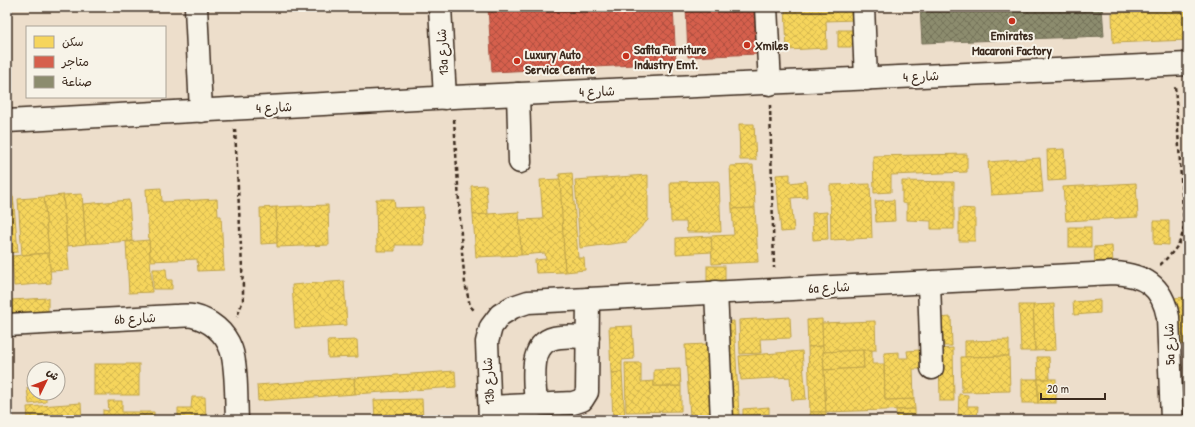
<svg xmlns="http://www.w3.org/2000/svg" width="1195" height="427" font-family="'Patrick Hand','Playpen Sans Arabic',sans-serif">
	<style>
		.homes { fill: url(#homes-cross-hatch); stroke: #bea249 }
		.shops { fill: url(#shops-cross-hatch); stroke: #a8503f }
		.industry { fill: url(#industry-cross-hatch); stroke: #746f56 }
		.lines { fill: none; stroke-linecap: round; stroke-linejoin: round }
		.minor-casing { stroke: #3b2a1e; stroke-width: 25 }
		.path { stroke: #3b2a1e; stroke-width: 2.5; stroke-dasharray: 4 3; stroke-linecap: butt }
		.minor { stroke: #f7f3e8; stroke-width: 22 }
		.poi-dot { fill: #c8321e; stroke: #f7f3e8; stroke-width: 1.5 }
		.labels { text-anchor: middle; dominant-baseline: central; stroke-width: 4; stroke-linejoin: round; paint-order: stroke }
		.poi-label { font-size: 13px; font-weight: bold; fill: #3b2a1e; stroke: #f7f3e8; text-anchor: start }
		.street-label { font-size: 13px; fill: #3b2a1e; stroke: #f7f3e8 }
	</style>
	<defs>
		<pattern id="homes-cross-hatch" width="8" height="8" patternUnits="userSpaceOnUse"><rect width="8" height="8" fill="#f6d55c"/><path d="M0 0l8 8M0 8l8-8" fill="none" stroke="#d4b750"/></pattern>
		<pattern id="shops-cross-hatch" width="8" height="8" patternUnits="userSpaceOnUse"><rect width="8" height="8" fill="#d6604d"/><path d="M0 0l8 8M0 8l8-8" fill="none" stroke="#af4f3f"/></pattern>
		<pattern id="industry-cross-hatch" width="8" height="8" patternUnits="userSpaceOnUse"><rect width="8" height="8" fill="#8c8c6e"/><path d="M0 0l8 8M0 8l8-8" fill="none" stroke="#74735a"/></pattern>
	</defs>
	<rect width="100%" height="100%" fill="#eddecb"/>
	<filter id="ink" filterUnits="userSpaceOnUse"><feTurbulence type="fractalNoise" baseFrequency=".025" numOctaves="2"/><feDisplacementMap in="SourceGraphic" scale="8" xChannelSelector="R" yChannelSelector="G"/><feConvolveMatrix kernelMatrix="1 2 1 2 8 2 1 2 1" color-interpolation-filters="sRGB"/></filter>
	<g filter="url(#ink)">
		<g class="homes">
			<polygon points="785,7 854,7 854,20 826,21 827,48 787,50"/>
			<polygon points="1162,7 1188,7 1188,40 1113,43 1112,13 1162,11"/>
			<polygon points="838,30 855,30 856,47 838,47"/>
			<polygon points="739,124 754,124 756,160 740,160"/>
			<polygon points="1064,149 1066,180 1048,181 1047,150"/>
			<polygon points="967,154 967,172 891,175 891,192 874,193 873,156"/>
			<polygon points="1040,158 1043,192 991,195 988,162"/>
			<polygon points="753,165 755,208 732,209 730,166"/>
			<polygon points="1184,165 1188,165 1188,210 1187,210"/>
			<polygon points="572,173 578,258 584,258 585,270 565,272 559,174"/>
			<polygon points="790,174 790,183 806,181 807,197 791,198 794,231 781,232 776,175"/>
			<polygon points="648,175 648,220 627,242 580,248 575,180"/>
			<polygon points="560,179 565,272 536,273 535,260 546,259 545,253 521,255 519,220 543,219 540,180"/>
			<polygon points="719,181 721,232 687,232 686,222 671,222 670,182"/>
			<polygon points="902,181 954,182 954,229 931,229 931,221 907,220 907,204 902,203"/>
			<polygon points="1136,183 1138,217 1066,221 1063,187"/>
			<polygon points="870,184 872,238 831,240 830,185"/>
			<polygon points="486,185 488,214 473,215 471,186"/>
			<polygon points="161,188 162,202 217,199 218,216 221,216 224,270 198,271 197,259 150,261 146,189"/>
			<polygon points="82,194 86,244 67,246 63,195"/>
			<polygon points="63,195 69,270 50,271 44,197"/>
			<polygon points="7,196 13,196 14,205 7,205"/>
			<polygon points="44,197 49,253 22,255 18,199"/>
			<polygon points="376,199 394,199 395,208 423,207 424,245 395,245 395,251 377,251"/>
			<polygon points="129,200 132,241 86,244 83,204"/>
			<polygon points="894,200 895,221 876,222 875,201"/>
			<polygon points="7,205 14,205 18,252 7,253"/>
			<polygon points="328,205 329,245 277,247 276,207"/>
			<polygon points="276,207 277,243 261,244 260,208"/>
			<polygon points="755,208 758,262 712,264 711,236 734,235 732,209"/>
			<polygon points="959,208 975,209 975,241 959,241"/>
			<polygon points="519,212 521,255 476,257 473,215"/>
			<polygon points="827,212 828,239 813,240 812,213"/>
			<polygon points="1154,221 1169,221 1169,245 1154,244"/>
			<rect x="1069" y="227" width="22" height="20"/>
			<polygon points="711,236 712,252 676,254 676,238"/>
			<polygon points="149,240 152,292 129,293 126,242"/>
			<polygon points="1112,246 1113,264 1095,265 1094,247"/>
			<polygon points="49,253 51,283 14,286 12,256"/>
			<rect x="707" y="266" width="18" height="15"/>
			<polygon points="153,269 166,269 167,280 172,280 172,289 153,289"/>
			<polygon points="344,281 347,325 295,328 292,285"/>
			<polygon points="1188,297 1188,344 1175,345 1172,298"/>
			<polygon points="48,298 48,315 12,316 11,300"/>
			<polygon points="1100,300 1100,313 1074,315 1073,302"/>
			<polygon points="1054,304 1056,350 1035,351 1033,305"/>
			<polygon points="1019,305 1033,305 1035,351 1021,351"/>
			<polygon points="790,317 791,338 760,339 761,353 740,354 739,320"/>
			<polygon points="951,317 952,346 938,346 938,318"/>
			<polygon points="822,319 823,346 808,347 807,320"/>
			<polygon points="734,321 739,416 726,417 721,322"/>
			<polygon points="875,321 876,350 823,352 822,323"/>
			<polygon points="632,326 634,359 622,360 622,372 611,373 609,327"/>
			<polygon points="357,340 358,357 328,358 327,341"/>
			<polygon points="1009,340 1009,356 965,357 965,341"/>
			<polygon points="707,344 712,415 690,416 685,345"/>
			<polygon points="823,346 826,412 810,412 808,347"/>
			<polygon points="953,348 954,401 940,401 939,349"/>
			<polygon points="863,350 864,368 824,370 823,352"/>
			<polygon points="863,350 872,350 872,364 884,364 885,400 914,399 915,409 826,412 824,370 864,368"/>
			<polygon points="919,350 920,369 913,369 914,399 885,400 884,353 899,352 899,358 908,358 907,351"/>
			<polygon points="802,351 806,399 792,400 790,377 741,380 739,356"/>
			<polygon points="1009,356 1010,391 962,392 961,357"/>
			<polygon points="1037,357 1049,357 1050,379 1038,379"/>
			<polygon points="625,363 641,363 641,382 654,381 654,386 681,386 681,411 626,412"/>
			<rect x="94" y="364" width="45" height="31"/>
			<polygon points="680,369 681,386 654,386 654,370"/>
			<polygon points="455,371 456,387 355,394 354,378"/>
			<polygon points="622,372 625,420 613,420 611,373"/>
			<polygon points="354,378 355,394 258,401 257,385"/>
			<rect x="1022" y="379" width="16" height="24"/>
			<rect x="1038" y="379" width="18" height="24"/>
			<polygon points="34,387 34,393 46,393 46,402 29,404 27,388"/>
			<polygon points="959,394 968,395 967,406 978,406 977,420 958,420"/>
			<polygon points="192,397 205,397 206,420 160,420 160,419 178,419 178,408 191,408"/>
			<polygon points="422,399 423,420 375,420 374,400"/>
			<polygon points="108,401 122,401 122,412 154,412 154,420 103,420 103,410 109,411"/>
			<polygon points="81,403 82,420 28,420 27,407"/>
			<polygon points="769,407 769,414 743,416 743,409"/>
			<polygon points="915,409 915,420 897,420 896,410"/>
			<polygon points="810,412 826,412 826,420 758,420 758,418 810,417"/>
			<polygon points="712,415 713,420 690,420 690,416"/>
			<rect x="206" y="417" width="19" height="3"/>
			<polygon points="977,418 1025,419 1025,420 977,420"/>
			<polygon points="1093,418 1093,420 1052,420 1052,419"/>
		</g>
		<g class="shops">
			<polygon points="488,7 673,7 676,63 492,72"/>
			<polygon points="686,7 756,7 758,54 688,57"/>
		</g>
		<polygon class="industry" points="920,7 1102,7 1104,36 922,43"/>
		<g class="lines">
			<g class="minor-casing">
				<g id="minor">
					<polyline points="196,7 201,111"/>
					<polyline points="440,7 445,98"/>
					<polyline points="766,7 770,84"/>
					<polyline points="863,7 866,79"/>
					<polyline points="518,94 520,162"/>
					<polyline points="7,121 453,97 1188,64"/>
					<polyline points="929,283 932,368"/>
					<polyline points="716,292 722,420"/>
					<path d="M7,325L174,316C180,316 187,315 193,316C210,320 225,332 231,349C237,365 236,401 237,420"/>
					<path d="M536,405C535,382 526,340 560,337C569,336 579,337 588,337"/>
					<polyline points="490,407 573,403 582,400 587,392 588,299"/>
					<path d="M490,420L487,342L491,327L500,315L513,307L528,302L1114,273C1144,275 1162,285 1168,317L1172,420"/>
				</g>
			</g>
			<g class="path">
				<polyline points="770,105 774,268"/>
				<polyline points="454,119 462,252 465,283 470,306 475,311"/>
				<polyline points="235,129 243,287 243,300 237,317"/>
				<path d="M1160,265C1173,252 1182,245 1184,225L1175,85"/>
			</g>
			<use href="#minor" class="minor"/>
		</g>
	</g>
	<g class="poi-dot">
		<circle cx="1012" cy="21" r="4"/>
		<circle cx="747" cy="45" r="4"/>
		<circle cx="626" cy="56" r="4"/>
		<circle cx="517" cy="61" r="4"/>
	</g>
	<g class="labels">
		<g class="poi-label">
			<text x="1012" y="35" text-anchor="middle">Emirates<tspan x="1012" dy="15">Macaroni Factory</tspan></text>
			<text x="755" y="45">Xmiles</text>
			<text x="634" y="49">Safita Furniture<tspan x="634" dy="15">Industry Emt.</tspan></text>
			<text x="525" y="54">Luxury Auto<tspan x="525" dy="15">Service Centre</tspan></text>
		</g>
		<g class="street-label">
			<text transform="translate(442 52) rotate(-93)">13a شارع</text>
			<text transform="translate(921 76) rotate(-3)">شارع 4</text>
			<text transform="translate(597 91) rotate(-2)">شارع 4</text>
			<text transform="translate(274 107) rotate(-3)">شارع 4</text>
			<text transform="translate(829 287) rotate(-3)">6a شارع</text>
			<text transform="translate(135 318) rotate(-3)">6b شارع</text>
			<text transform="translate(1169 344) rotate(-92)">5a شارع</text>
			<text transform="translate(488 381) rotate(-93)">13b شارع</text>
		</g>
	</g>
	<rect width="1195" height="427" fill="none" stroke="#f7f3e8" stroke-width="24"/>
	<rect x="12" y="12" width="1171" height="403" fill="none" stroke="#3b2a1e" stroke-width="1.5" filter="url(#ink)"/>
	<rect x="26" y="26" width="140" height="72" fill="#f7f3e8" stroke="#aca397"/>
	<rect x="34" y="36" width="20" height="12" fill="#f6d55c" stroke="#aca397"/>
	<text x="62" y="46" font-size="12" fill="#3b2a1e">سكن</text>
	<rect x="34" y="56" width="20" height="12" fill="#d6604d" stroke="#aca397"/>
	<text x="62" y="66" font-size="12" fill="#3b2a1e">متاجر</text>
	<rect x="34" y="76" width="20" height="12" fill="#8c8c6e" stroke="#aca397"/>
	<text x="62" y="86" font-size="12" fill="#3b2a1e">صناعة</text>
	<g transform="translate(46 381) rotate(47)"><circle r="19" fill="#f7f3e8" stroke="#aca397"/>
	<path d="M0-3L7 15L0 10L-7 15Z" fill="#c8321e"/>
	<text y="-6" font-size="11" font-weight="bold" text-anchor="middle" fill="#3b2a1e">ش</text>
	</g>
	<path d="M1041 393v6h64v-6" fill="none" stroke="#3b2a1e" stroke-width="2"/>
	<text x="1047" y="393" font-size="12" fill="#3b2a1e" stroke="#f7f3e8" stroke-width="3" paint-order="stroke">20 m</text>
</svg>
